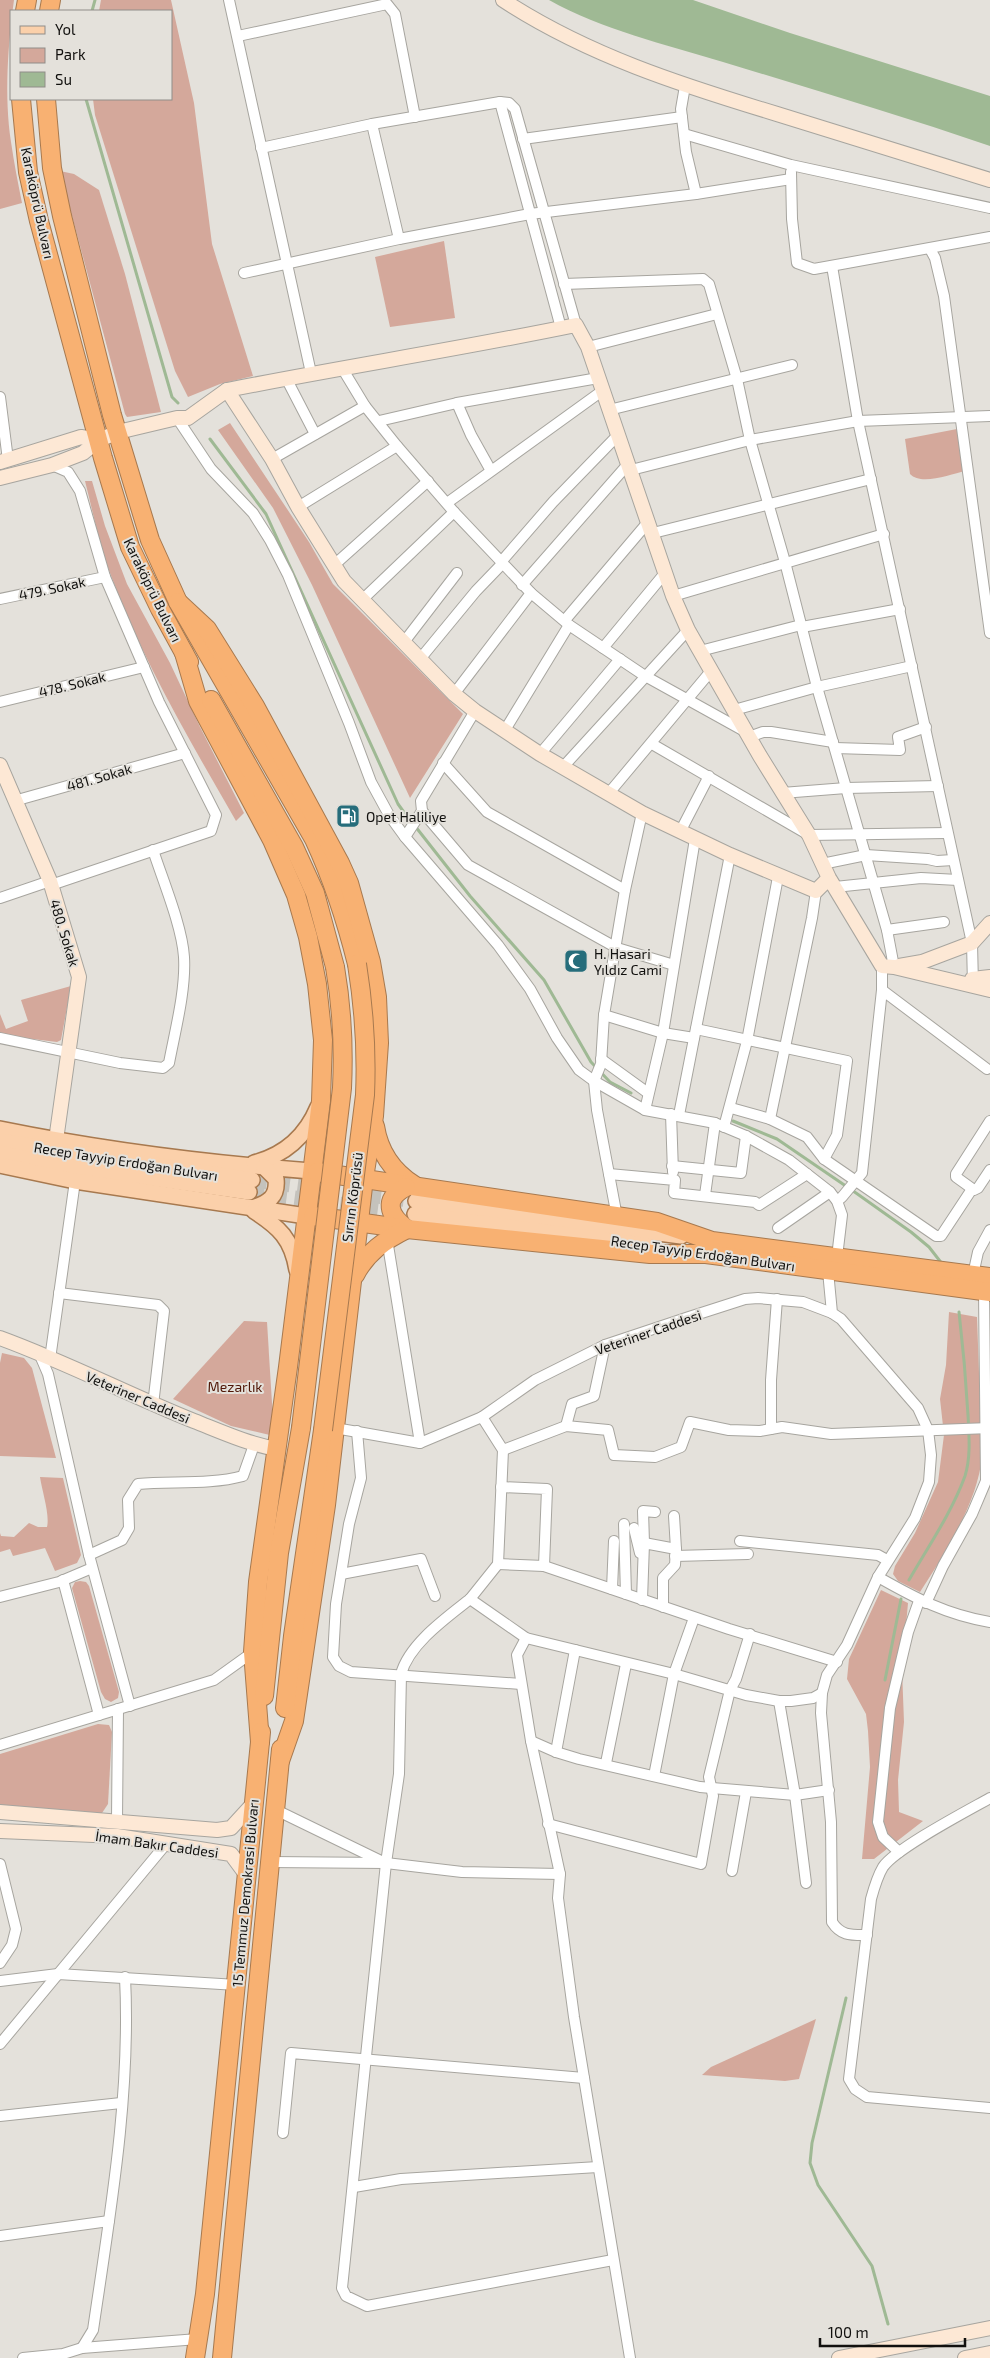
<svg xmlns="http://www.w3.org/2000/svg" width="990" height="2358" font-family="'Exo 2',sans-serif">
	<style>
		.green { fill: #d4a89b }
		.water { fill: #9fb994 }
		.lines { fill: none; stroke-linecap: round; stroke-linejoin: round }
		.stream { stroke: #9fb994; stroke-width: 3 }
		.primary-tunnel { stroke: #c4c2bc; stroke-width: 15; stroke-dasharray: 15 8; stroke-linecap: butt }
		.street-casing { stroke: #a7a59f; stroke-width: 12 }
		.secondary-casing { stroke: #a7a59f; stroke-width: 16 }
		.primary-casing { stroke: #a7794f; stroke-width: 18 }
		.highway-casing { stroke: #a7794f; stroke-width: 20 }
		.street { stroke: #fff; stroke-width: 10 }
		.secondary { stroke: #fde8d5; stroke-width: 14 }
		.primary { stroke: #fbd0aa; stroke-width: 15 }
		.highway { stroke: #f8b172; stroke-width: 18 }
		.highway-bridge-casing { stroke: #a7794f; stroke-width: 20; stroke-linecap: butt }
		.highway-bridge { stroke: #f8b172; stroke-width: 18 }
		.labels { text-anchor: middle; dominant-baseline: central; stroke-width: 4; stroke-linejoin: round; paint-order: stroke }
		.street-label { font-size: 14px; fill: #11100e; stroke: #e4e1db }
		.poi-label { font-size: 14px; fill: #11100e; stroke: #e4e1db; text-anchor: start }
		.park-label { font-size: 14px; fill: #501707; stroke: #e4e1db }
	</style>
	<rect width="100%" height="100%" fill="#e4e1db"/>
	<g class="green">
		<path d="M0,0H14C8,44 4,96 11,142C14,163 18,183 22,203L0,209Z"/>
		<polygon points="101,0 171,0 194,103 212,244 253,376 220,384 188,397 175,371 95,115 93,99 171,99 171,11 99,11"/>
		<polygon points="60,171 74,174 99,190 125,274 161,412 127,417 125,414"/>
		<polygon points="444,241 455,318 390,327 375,257"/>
		<polygon points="230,423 309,542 333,584 463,714 410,798 312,585 273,508 218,430"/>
		<path d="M957,429L965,471C951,474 921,486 910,474L905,439Z"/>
		<path d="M85,481H92L105,526L127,584L170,663L200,727L244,813L236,821C190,741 142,660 110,573C99,544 93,512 85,481Z"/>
		<polygon points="71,986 61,1040 57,1042 0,1035 0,1014 6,1029 28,1021 21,1000"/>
		<path d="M949,1312L977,1317L982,1457C977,1504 945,1553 920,1592L898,1581L893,1574L895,1566L915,1533L938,1482L944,1435L940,1399L946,1365Z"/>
		<polygon points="244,1321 267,1322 274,1436 231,1426 173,1399"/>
		<polygon points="2,1353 24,1358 32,1368 56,1458 0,1456 0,1363"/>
		<path d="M40,1477L63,1478L81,1555L77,1563L55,1571L45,1548L13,1556L10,1549L0,1552V1533L1,1536L14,1537L29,1523L38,1527H47C50,1515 42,1491 40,1477Z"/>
		<polygon points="80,1581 86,1582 89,1586 119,1692 118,1698 111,1702 105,1699 101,1692 72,1588 75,1582"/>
		<polygon points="881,1590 908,1603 902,1670 904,1722 898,1780 899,1812 923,1821 874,1859 862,1859 870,1767 868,1731 866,1714 847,1679 849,1659"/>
		<polygon points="98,1724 109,1725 112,1732 108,1804 98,1819 0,1809 0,1754"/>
		<polygon points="816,2019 799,2079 785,2081 702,2075 711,2067"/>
	</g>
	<path class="water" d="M549,0H693L790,33L990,96V146C902,116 812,89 723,62C665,44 602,30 549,0Z"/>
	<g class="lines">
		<g class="stream">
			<polyline points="92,11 95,0"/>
			<polyline points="86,99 172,397 178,403"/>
			<polyline points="210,439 266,514 398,804 411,822"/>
			<polyline points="415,826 470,896 544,980 591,1062 610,1082 631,1093"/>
			<polyline points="733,1121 777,1139 856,1193 911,1232 929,1247 943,1265"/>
			<path d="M909,1580C928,1547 952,1512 965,1476C971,1457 969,1435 968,1415C966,1380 963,1346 959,1312"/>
			<polyline points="885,1680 901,1599"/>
			<polyline points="846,1998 812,2143 810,2163 818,2185 872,2266 888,2324"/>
		</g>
		<g class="primary-tunnel">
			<polyline points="252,1180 416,1201"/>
			<polyline points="249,1192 415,1214"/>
		</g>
		<g class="street-casing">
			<g id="street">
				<polyline points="229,0 311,373"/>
				<polyline points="238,36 387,4 395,14 415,117"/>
				<polyline points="685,86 681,109 686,152 696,194"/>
				<polyline points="500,102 561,328"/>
				<polyline points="372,124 399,239"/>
				<polyline points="684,134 791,165 990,208"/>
				<polyline points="523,139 682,117"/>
				<polyline points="261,148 372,124 500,102 509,103 515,109 576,325"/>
				<polyline points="791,172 792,219 797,263 814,269 990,237"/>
				<polyline points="930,249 935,258 944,296 990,633"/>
				<polyline points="832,266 858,421 972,943 973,985"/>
				<polyline points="244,273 399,239 530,214 696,194 791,179"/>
				<polyline points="564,284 703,279 709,284 737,379 750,440 785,562 817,687 887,930 894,967"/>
				<polyline points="588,347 717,314"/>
				<polyline points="342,368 365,406 397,446 454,512 531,593 569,625 645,676 746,732"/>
				<polyline points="286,378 315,434"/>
				<polyline points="0,397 8,460"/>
				<polyline points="457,403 471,435 490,469"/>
				<polyline points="609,410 792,365"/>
				<polyline points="177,418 211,469 253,513 270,540 288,575 349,723 371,782 389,815 405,837 498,945 530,989 557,1038 579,1070 594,1081 645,1110 715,1123 746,1136 789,1160 830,1192 837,1201 842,1215 837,1257"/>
				<polyline points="379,421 457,403 598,378"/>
				<polyline points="272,459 365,406"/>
				<polyline points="631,470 750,440 858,421 990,416"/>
				<polyline points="447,503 602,391"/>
				<polyline points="298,507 397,446"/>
				<polyline points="653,533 871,479"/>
				<polyline points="501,562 553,502 619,434"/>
				<polyline points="333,566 428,481"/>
				<polyline points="522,585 629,463"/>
				<polyline points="673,596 884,534"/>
				<polyline points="0,599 105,577"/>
				<polyline points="363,599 454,512"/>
				<polyline points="565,620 649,521"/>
				<polyline points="802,627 900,609"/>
				<polyline points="404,642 457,573"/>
				<polyline points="603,648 665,573"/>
				<polyline points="700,651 801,625"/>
				<polyline points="420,659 476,591 502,564"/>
				<polyline points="454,694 531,593"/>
				<polyline points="0,702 144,667"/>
				<polyline points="734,710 817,687 912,666"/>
				<polyline points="475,711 421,801 422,811 468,865 617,948 674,965"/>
				<polyline points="505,730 569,625"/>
				<polyline points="749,737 763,732 771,732 833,742"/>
				<polyline points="652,744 809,835 947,833"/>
				<polyline points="835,748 900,750 898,737 926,727"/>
				<polyline points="540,754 620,659"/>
				<polyline points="443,763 487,812 625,890"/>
				<polyline points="563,767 688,630"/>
				<polyline points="609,793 711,671"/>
				<polyline points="782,793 846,788 938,786"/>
				<polyline points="14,801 185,753"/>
				<polyline points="680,832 709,776"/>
				<polyline points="405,837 422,811"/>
				<polyline points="822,864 866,855 928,859 937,861 953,860"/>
				<polyline points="51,885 211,831 216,815 159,702 105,577 80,491 68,472 52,465"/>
				<polyline points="835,887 921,878 958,880"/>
				<polyline points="0,898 50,881"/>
				<polyline points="887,930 944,922"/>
				<polyline points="882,990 987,1069"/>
				<polyline points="604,1015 663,1033 694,1038"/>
				<polyline points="696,1029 847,1061 837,1135 824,1159"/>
				<path d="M0,1038L120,1063L163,1068L169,1063C175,1031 186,990 184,957C182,926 163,881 153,850"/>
				<polyline points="601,1059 648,1093"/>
				<polyline points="731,1108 770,1119 807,1137 824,1159 936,1236 941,1236 972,1189"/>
				<polyline points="645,1110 663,1033 695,839"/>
				<polyline points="671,1114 673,1172"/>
				<polyline points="679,1115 730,855"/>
				<polyline points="770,1119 812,918 816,891"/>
				<polyline points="990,1121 956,1174 956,1177 974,1190 978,1188 990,1170"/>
				<polyline points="724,1127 747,1041 778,877"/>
				<polyline points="672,1166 741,1173 746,1136"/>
				<polyline points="609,1174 675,1180 674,1193 755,1202 759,1205 807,1174"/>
				<polyline points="705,1195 715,1123"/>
				<polyline points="837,1201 842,1197 862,1173 882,990 882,966"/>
				<polyline points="617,1217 597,1110 594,1081 601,1064 604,1015 625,890 642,813"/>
				<polyline points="778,1228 830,1192"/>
				<polyline points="387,1239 420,1443"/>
				<path d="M828,1271L832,1313L841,1319L918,1408L928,1430L931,1455L929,1482L915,1518L878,1577L847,1645L827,1675L822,1693L821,1713L831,1822L832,1922C841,1936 851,1935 867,1935"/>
				<polyline points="973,1275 978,1252 990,1230"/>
				<polyline points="59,1293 158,1305 164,1311 153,1405"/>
				<polyline points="39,1353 48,1374 89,1555 130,1706"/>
				<polyline points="50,1359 75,1181"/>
				<polyline points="482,1417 503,1450 498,1564 470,1599 526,1638 674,1674 746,1695 779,1701 791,1701 813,1698 822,1693"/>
				<polyline points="566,1426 572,1404 594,1396 605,1345"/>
				<polyline points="335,1428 420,1443 482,1417 535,1380 605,1345 689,1317 745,1299 758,1298 803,1302 832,1313"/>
				<polyline points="771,1429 771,1380 777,1299"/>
				<polyline points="357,1431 361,1478 349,1524 341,1574 336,1604 333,1657 339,1666 351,1672 521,1684"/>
				<polyline points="503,1450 566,1426 608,1430 614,1455 655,1457 681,1447 690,1422 729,1430 760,1431 782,1427 831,1434 990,1428"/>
				<polyline points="501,1487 547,1489 544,1566"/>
				<polyline points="624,1524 626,1594"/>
				<polyline points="634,1528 640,1553"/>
				<polyline points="740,1541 878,1555 887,1560"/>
				<polyline points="644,1543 643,1511 655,1512"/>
				<path d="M89,1555L122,1540L129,1528L128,1500L138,1484C173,1481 210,1485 243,1476L254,1445"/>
				<polyline points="675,1556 748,1554"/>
				<polyline points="498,1564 544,1566 729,1629 837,1662"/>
				<polyline points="341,1574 421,1559 435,1596"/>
				<path d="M878,1577C915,1598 947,1615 990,1622"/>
				<polyline points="63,1580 99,1715"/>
				<polyline points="612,1589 614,1541"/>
				<polyline points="0,1597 59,1582 92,1568"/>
				<path d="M470,1599C446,1618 409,1644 401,1674L399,1774L386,1863L342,2288L346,2296L367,2306L613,2260"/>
				<polyline points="642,1600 644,1543 676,1549"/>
				<polyline points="926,1603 943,1566 972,1514 986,1481 984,1291"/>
				<polyline points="663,1607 663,1578 675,1565 676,1549 674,1516"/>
				<polyline points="526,1638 517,1655 531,1741 560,1874 558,1898 574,2017 630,2358"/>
				<polyline points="779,1701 795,1795 806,1883"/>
				<polyline points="531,1741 556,1752 579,1759 700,1787 795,1795 829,1790"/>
				<polyline points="0,1745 214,1680 253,1652"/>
				<polyline points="556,1752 575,1650"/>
				<polyline points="606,1763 626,1664"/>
				<polyline points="654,1776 674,1674 694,1618"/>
				<path d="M990,1798C967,1811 896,1848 883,1867C877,1877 874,1888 871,1899L849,2079L855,2089L867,2097L990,2108"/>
				<polyline points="276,1810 383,1862"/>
				<polyline points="117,1820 118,1709"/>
				<polyline points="548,1824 701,1864 713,1796 709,1777 730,1690 736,1679 750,1634"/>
				<polyline points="899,1852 883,1837 878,1822 890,1708 908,1632 919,1601"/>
				<polyline points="269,1862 386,1863 462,1872 560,1874"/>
				<polyline points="0,1864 16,1929 12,1945 0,1963"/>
				<polyline points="732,1871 746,1792"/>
				<polyline points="0,1981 58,1974 237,1985"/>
				<polyline points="0,2044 166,1844"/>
				<polyline points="0,2116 121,2103"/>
				<polyline points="283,2133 291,2053 584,2078"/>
				<polyline points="354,2187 401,2179 598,2167"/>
				<polyline points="0,2236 109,2221"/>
				<path d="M82,2348L93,2330C110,2214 131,2095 125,1977"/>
				<polyline points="23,2358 63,2354 82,2348 198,2339"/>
			</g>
		</g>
		<g class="secondary-casing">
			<g id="secondary">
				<path d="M503,0C587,55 681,85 777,114C848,136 919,158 990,180"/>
				<polyline points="0,462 81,437 99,440"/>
				<polyline points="0,478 52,465 83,453 99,440 118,432 177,418 188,418 227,390"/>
				<polyline points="0,765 50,881 79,977 56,1140"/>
				<path d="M829,878L816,891L730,855L642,813L540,754L475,711L454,694L344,581L298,507L272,459L227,390C343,367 460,349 576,325L588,347L673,596L688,630L760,756L809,835L829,878L882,966L894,967L990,990"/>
				<polyline points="899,966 922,962 972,943 990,923"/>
				<polyline points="972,979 990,977"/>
				<path d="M0,1338C66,1362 129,1395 194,1421C222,1432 248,1444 277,1449"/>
				<polyline points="0,1812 217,1830 231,1828 253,1804"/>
				<polyline points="0,1831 117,1836 231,1854 245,1873"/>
				<polyline points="839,2358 990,2328"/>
				<polyline points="965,2358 990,2353"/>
			</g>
		</g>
		<g class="primary-casing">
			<g id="primary">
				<path d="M0,1129C103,1150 207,1163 311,1171"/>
				<polyline points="0,1141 252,1180"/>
				<polyline points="0,1153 54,1164 249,1192"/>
				<path d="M254,1163C285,1155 306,1136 318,1107"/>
				<polyline points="0,1165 75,1181 306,1216"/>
				<polyline points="416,1201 681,1236"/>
				<path d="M252,1208C268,1203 278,1197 276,1179L264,1167"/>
				<path d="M254,1211C279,1227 292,1239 297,1270"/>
				<polyline points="415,1214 649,1246"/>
			</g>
		</g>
		<g class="highway-casing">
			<g id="highway">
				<polyline points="25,11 27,0"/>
				<polyline points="49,11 51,0"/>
				<polyline points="21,99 28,172 39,221 103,458 130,547 160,609 189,662"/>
				<path d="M46,99L52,168L62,216L112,415L150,540L178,602L314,839C333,880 346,920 357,964"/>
				<polyline points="178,602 207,629 255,706 340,863 349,883 371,962 377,997 379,1043 374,1116 364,1178 326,1505 294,1721 280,1761"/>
				<polyline points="184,653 198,701 272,840 296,895 308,937 317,984 323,1040 321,1101 288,1367 258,1582 253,1652 260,1742"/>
				<polyline points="211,700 294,847 315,893 335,967"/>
				<path d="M375,1126C379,1152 392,1171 414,1185"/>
				<polyline points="317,1172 657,1222 712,1241 990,1277"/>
				<path d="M406,1187C383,1199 388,1215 407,1229"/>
				<polyline points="313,1216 407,1229 650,1254 706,1254 990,1292"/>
				<path d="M355,1275C367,1252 385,1240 407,1229"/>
				<polyline points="264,1696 279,1553 301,1428"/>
				<polyline points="285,1708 293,1636 323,1430"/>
				<polyline points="195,2358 205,2294 261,1732"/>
				<polyline points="222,2358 281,1749"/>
			</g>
		</g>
		<use href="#street" class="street"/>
		<use href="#secondary" class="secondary"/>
		<use href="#primary" class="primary"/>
		<use href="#highway" class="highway"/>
		<g class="highway-bridge-casing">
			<g id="highway-bridge">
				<path d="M301,1428L342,1088C344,1047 342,1008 335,967"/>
				<path d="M323,1430L365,1095C367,1050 364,1008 357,964"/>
			</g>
		</g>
		<use href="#highway-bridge" class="highway-bridge"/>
	</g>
	<defs>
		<g id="fuel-square" transform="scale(1.25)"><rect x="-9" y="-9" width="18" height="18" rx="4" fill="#266d7b" stroke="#e4e1db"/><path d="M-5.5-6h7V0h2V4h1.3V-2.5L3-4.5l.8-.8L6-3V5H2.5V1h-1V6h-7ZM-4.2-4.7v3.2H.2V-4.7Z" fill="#fff"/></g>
		<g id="mosque-square" transform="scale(1.25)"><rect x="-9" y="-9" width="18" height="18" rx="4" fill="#266d7b" stroke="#e4e1db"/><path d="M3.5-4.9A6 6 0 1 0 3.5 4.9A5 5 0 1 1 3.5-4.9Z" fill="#fff"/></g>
	</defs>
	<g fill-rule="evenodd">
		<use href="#fuel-square" x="348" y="816"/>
		<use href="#mosque-square" x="576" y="961"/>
	</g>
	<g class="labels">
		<g class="street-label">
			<text transform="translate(38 203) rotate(78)">Karaköprü Bulvarı</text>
			<text transform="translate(52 588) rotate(-12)">479. Sokak</text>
			<text transform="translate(153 590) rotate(64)">Karaköprü Bulvarı</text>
			<text transform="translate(72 684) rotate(-14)">478. Sokak</text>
			<text transform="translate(99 777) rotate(-16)">481. Sokak</text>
			<text transform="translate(65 933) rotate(73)">480. Sokak</text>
			<text transform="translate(126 1161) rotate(9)">Recep Tayyip Erdoğan Bulvarı</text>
			<text transform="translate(352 1197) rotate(-83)">Sırrın Köprüsü</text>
			<text transform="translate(703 1253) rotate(8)">Recep Tayyip Erdoğan Bulvarı</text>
			<text transform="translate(648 1332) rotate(-19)">Veteriner Caddesi</text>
			<text transform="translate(138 1397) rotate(23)">Veteriner Caddesi</text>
			<text transform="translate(157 1844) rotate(8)">İmam Bakır Caddesi</text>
			<text transform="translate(245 1893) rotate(-85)">15 Temmuz Demokrasi Bulvarı</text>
		</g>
		<g class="poi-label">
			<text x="366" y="816">Opet Haliliye</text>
			<text x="594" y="953">H. Hasari<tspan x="594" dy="16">Yıldız Cami</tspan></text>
		</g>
		<g class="park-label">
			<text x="235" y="1386">Mezarlık</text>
		</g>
	</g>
	<rect x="10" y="10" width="162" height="90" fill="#e4e1db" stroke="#908d89"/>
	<rect x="20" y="26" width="25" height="8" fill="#fbd0aa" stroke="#908d89"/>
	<text x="55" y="35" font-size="15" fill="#11100e">Yol</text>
	<rect x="20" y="48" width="25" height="15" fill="#d4a89b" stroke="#908d89"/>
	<text x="55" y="60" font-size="15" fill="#11100e">Park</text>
	<rect x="20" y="72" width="25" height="15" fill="#9fb994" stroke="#908d89"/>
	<text x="55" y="85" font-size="15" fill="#11100e">Su</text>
	<path d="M820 2338v8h145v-8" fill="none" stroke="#11100e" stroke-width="2.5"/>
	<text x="828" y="2338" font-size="15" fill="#11100e" stroke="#e4e1db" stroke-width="4" paint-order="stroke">100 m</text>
</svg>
